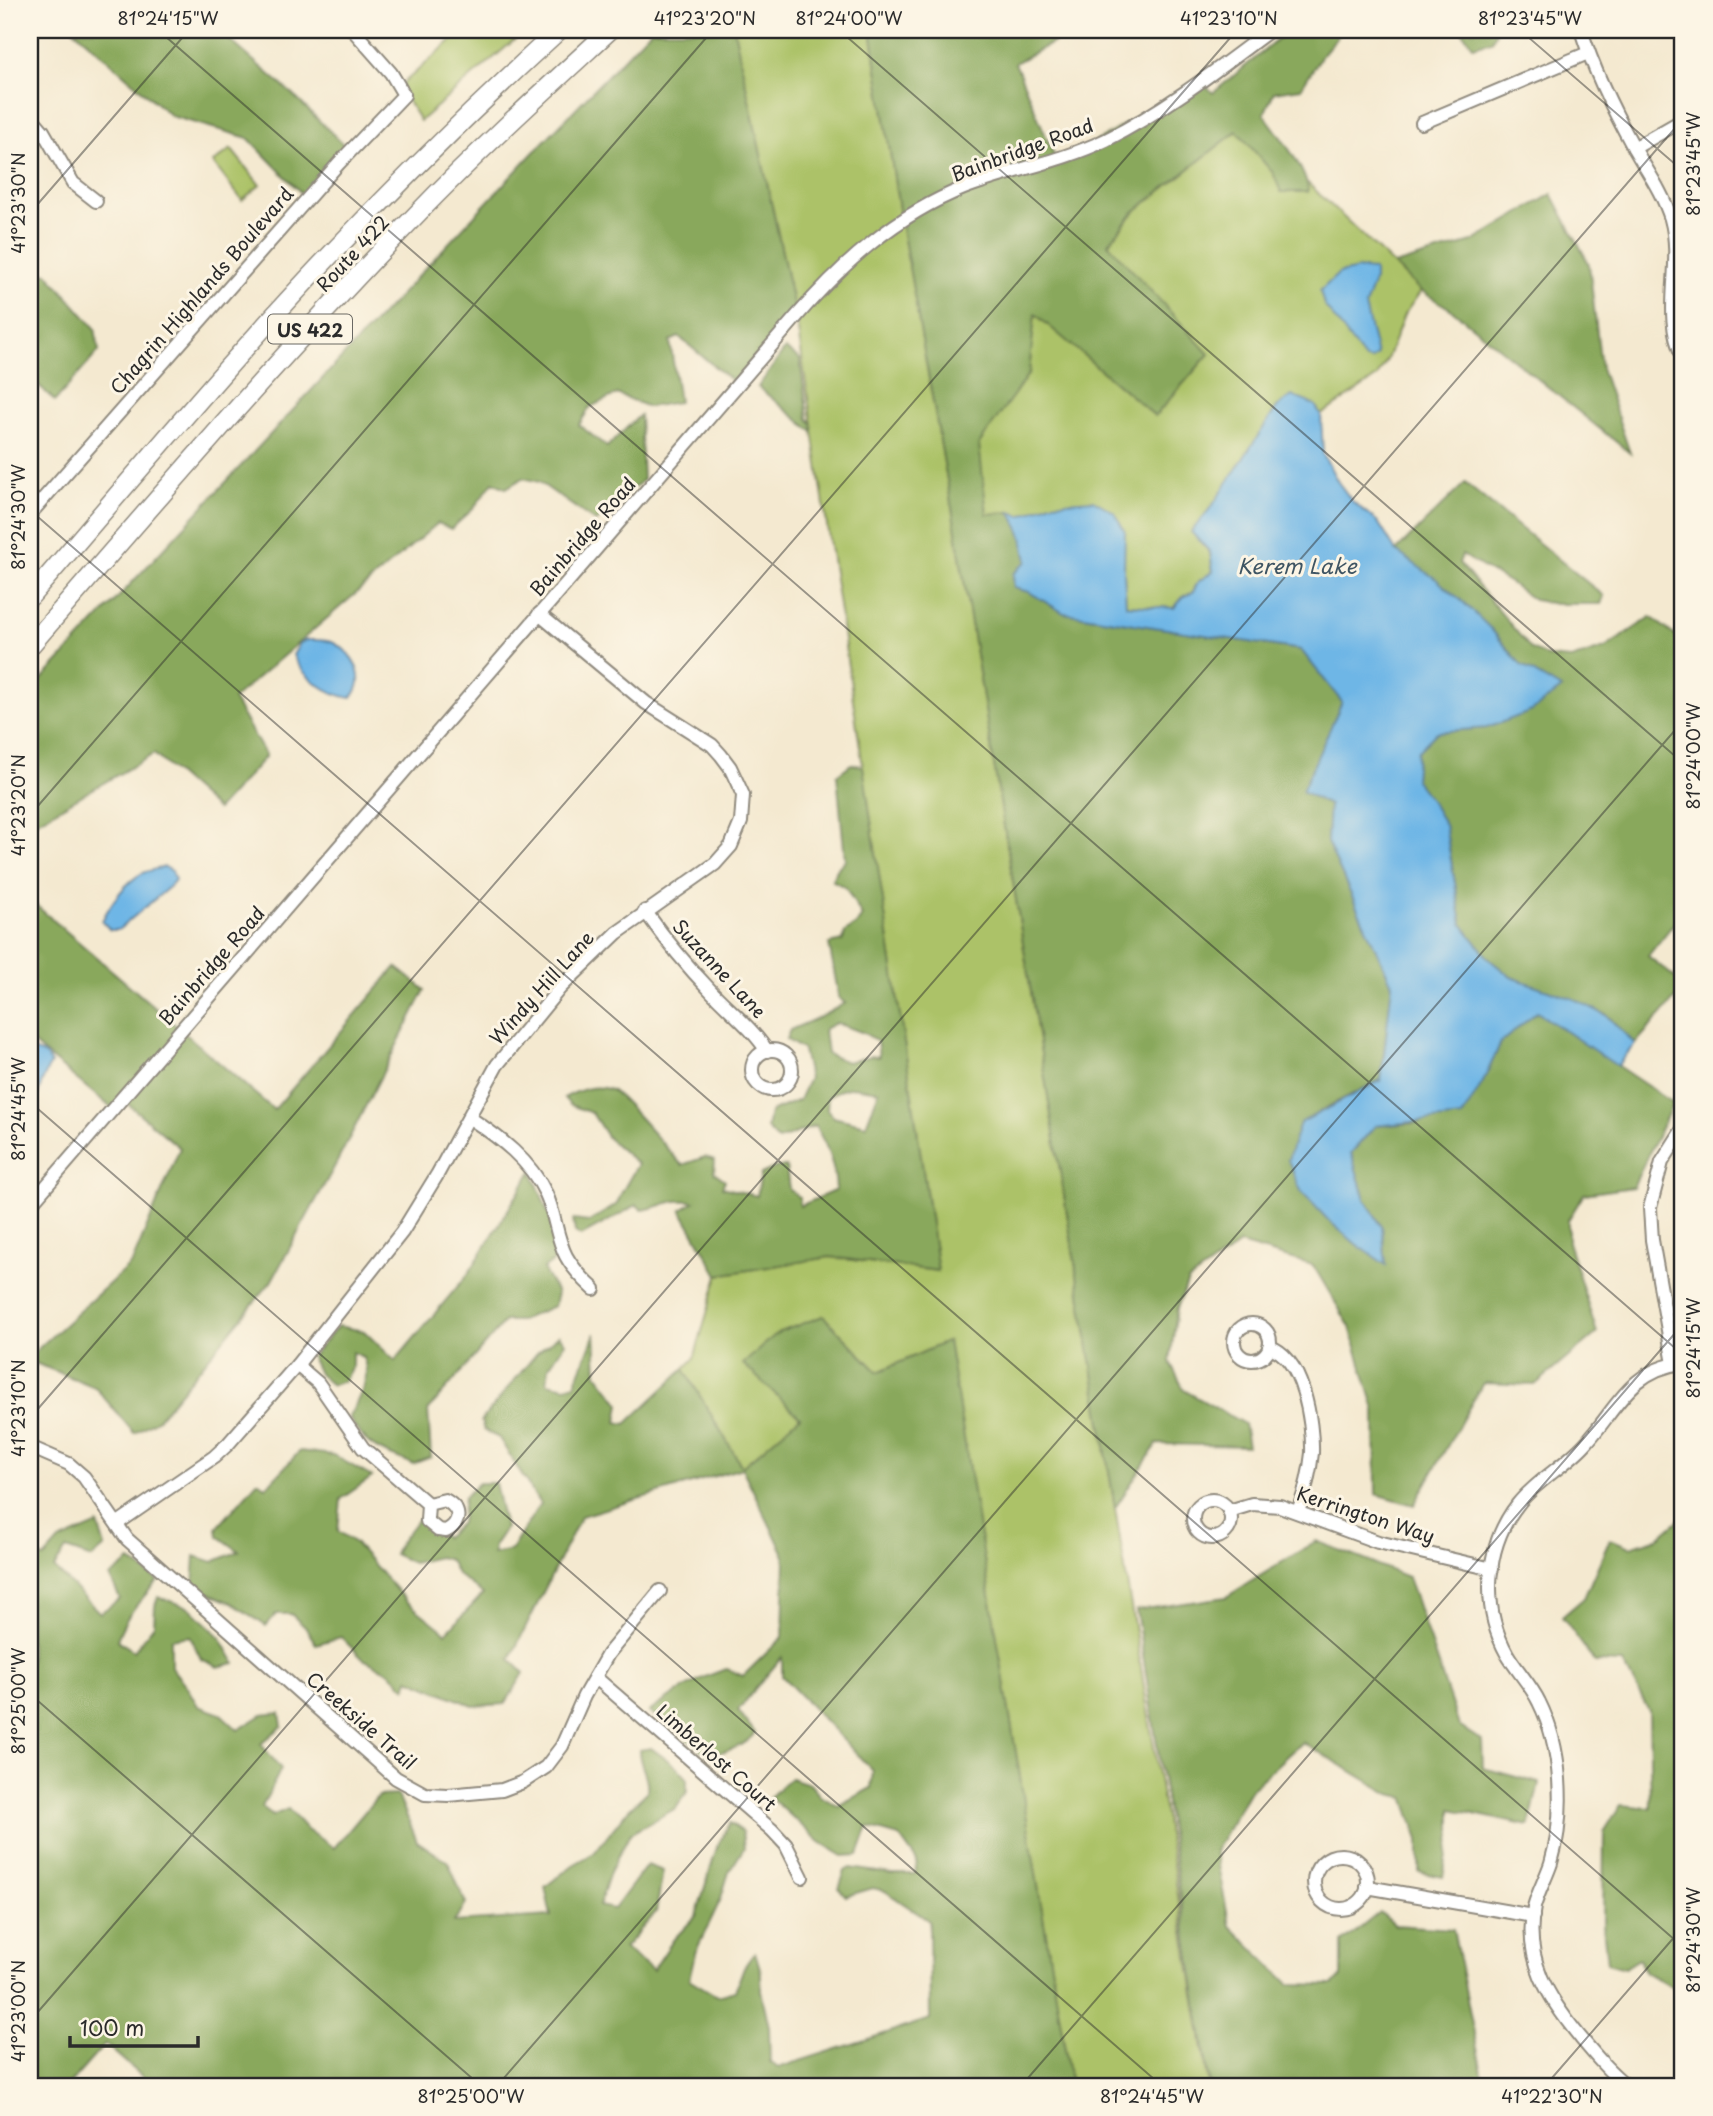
<svg xmlns="http://www.w3.org/2000/svg" width="1713" height="2116" font-family="'Playpen Sans',sans-serif">
	<style>
		.green { fill: #acc267; stroke: #6c7649; stroke-width: 2 }
		.forest { fill: #89a85c; stroke: #5a6a44; stroke-width: 2; fill-rule: evenodd }
		.water { fill: #6eb6e6; stroke: #4c7088; stroke-width: 2 }
		.lines { fill: none; stroke-linecap: round; stroke-linejoin: round }
		.minor-casing { stroke: #908a7e; stroke-width: 16 }
		.highway-casing { stroke: #908a7e; stroke-width: 21 }
		.minor { stroke: #fff; stroke-width: 12 }
		.highway { stroke: #fff; stroke-width: 18 }
		.ticks { fill: none; stroke: #2b2b2b; stroke-width: 2; stroke-opacity: 0.45 }
		.labels { text-anchor: middle; dominant-baseline: central; stroke-width: 6; stroke-linejoin: round; paint-order: stroke }
		.shield { fill: #fcf5e5; stroke: #6a6863; stroke-width: 2 }
		.shield-label { font-size: 18px; font-weight: bold; fill: #2b2b2b }
		.street-label { font-size: 19px; fill: #2b2b2b; stroke: #fcf5e5 }
		.water-label { font-size: 21px; font-style: italic; fill: #3f5563; stroke: #fcf5e5 }
		.neatline { fill: none; stroke: #2b2b2b; stroke-width: 2.5 }
		.ticks-label { font-size: 18px; text-anchor: middle; fill: #2b2b2b }
	</style>
	<rect width="100%" height="100%" fill="#fcf5e5"/>
	<filter id="ink" filterUnits="userSpaceOnUse"><feTurbulence type="fractalNoise" baseFrequency=".0143" numOctaves="2"/><feDisplacementMap in="SourceGraphic" scale="14" xChannelSelector="R" yChannelSelector="G"/><feConvolveMatrix kernelMatrix="1 2 1 2 8 2 1 2 1" color-interpolation-filters="sRGB"/></filter>
	<filter id="wash" filterUnits="userSpaceOnUse"><feTurbulence type="fractalNoise" baseFrequency=".00686" numOctaves="4" result="noise"/><feDisplacementMap in="SourceGraphic" scale="28" xChannelSelector="R" yChannelSelector="G"/><feGaussianBlur stdDeviation="1.57" result="paint"/><feColorMatrix in="noise" values="0 0 0 0 0 0 0 0 0 0 0 0 0 0 0 0 0 1.4 0 .05"/><feComposite in="paint" operator="in"/></filter>
	<g filter="url(#wash)">
		<rect width="100%" height="100%" fill="#f4e9d0"/>
		<g class="green">
			<polygon points="463,30 526,30 420,121 399,87"/>
			<polygon points="734,30 871,30 901,222 954,519 1209,2086 1071,2086 948,1342 878,1372 823,1316 801,1417 742,1467 684,1369 694,1359 718,1275 830,1257 938,1271 796,317"/>
			<polygon points="1246,124 1421,291 1404,315 1386,362 1377,377 1321,415 1315,405 1212,506 1192,532 1210,553 1213,572 1198,582 1193,592 1183,597 1174,608 1126,605 1124,574 1051,503 1021,516 1011,512 987,515 978,443 1029,373 1035,313 1155,416 1208,355 1107,245 1134,212"/>
			<polygon points="231,149 260,185 242,200 213,163"/>
		</g>
		<g class="forest">
			<polygon points="74,30 218,30 292,94 350,151 307,199 248,138 171,116"/>
			<polygon points="651,30 734,30 796,317 737,385 679,337 670,341 679,402 648,407 617,394 590,407 579,425 607,447 640,415 643,480 596,522 539,482 523,478 506,488 493,482 473,509 451,529 438,523 233,699 266,756 217,810 154,754 34,823 31,901 274,1110 396,967 425,990 337,1162 271,1282 158,1419 134,1433 95,1387 30,1361 30,1356 132,1263 180,1148 122,1099 113,1109 30,1041 30,692 530,156"/>
			<path d="M871,30H1076L1015,63L1056,160L1079,152L1200,79L1213,93L1289,30H1343L1322,55L1301,88L1274,92L1264,114C1277,133 1308,170 1308,192H1281L1273,173L1237,131L1134,212L1108,244L1209,354L1155,416L1035,314L1029,373L979,444L987,514L1011,512L1022,536L1027,561L1013,574L1014,588L1029,592L1064,613L1301,650L1342,702L1303,791L1329,805L1327,842L1392,984L1381,1080L1333,1104L1301,1123L1329,1221L1356,1244L1386,1264L1382,1227L1365,1199L1351,1153L1375,1126L1417,1123L1483,1082L1501,1042L1537,1012L1673,1103L1633,1187L1584,1194L1568,1220V1242L1597,1333L1535,1385L1483,1383L1414,1505L1376,1494L1375,1410L1350,1327L1313,1265L1240,1244L1188,1281L1177,1308L1170,1362L1184,1390L1244,1424L1248,1446L1157,1444L1115,1508L954,519L901,222Z"/>
			<polygon points="1461,30 1497,30 1492,41 1473,46"/>
			<polygon points="1552,194 1589,264 1601,368 1630,453 1452,310 1421,291 1394,265 1472,242"/>
			<polygon points="47,273 95,328 99,351 55,401 30,377 30,275 32,277"/>
			<polygon points="785,349 800,359 808,419 812,423 813,432 758,387"/>
			<polygon points="1465,483 1604,596 1601,604 1555,604 1534,600 1510,583 1462,555 1459,563 1531,649 1548,657 1571,659 1605,648 1651,617 1683,642 1683,912 1648,956 1683,984 1683,990 1635,1044 1606,1014 1511,977 1489,959 1462,924 1445,825 1429,798 1415,780 1417,752 1437,732 1487,728 1561,689 1521,665 1491,629 1396,551"/>
			<path d="M851,764L863,766L938,1271L830,1257L718,1275L681,1210L694,1202C674,1197 662,1207 642,1210L637,1205L581,1236L575,1232L573,1220L589,1222L617,1204L622,1192L638,1164L608,1138L592,1113L570,1105L564,1098C579,1090 594,1084 611,1090C621,1094 670,1153 682,1165L705,1157L715,1160L714,1172L725,1180L722,1187L757,1196L761,1174L776,1167H786L789,1189L800,1198V1206L836,1190C835,1166 828,1146 815,1126L778,1140L767,1129L770,1112L799,1100L809,1078L803,1050L786,1039L790,1030L820,1017L845,1003L839,998L829,944L843,941L845,932L856,925L862,916L846,888L832,880L836,870L845,860L837,775ZM836,1023L864,1033L877,1041L879,1057L871,1056L847,1062L827,1054L824,1029ZM852,1087L879,1091L866,1125L833,1117L827,1110L828,1097L838,1091Z"/>
			<path d="M532,1171L564,1254L543,1269L557,1293L554,1306L519,1321H505L428,1410L431,1457L413,1464C381,1451 366,1449 349,1417C359,1397 372,1379 363,1357L352,1352V1366L344,1381L332,1385L319,1374L311,1357L338,1326L364,1331L395,1361L469,1273Z"/>
			<path d="M823,1316L878,1372L948,1341L1071,2086H153L105,2044L68,2086H30V1554L44,1558L59,1541L98,1524L105,1547L92,1558L66,1549L54,1568L100,1613L120,1599L110,1577L130,1561L158,1581C141,1599 125,1616 117,1640L134,1651L154,1625L155,1606L158,1597L189,1607L220,1637L235,1663L218,1667L201,1659L190,1636L171,1639V1667L187,1687L198,1706L221,1714L238,1730L262,1715L280,1713L282,1726L261,1744L281,1769L262,1807L272,1816L288,1809L307,1830L334,1848L378,1796L398,1795L417,1841L448,1862L466,1904L454,1922L551,1916L545,1887L573,1865L594,1853L628,1810L647,1792C649,1772 639,1768 639,1750L651,1748L677,1767L687,1778V1792L676,1808L630,1834L610,1872L599,1906L614,1909L647,1865L663,1871L656,1912L624,1948L653,1970L674,1939L696,1916L718,1844L730,1823L742,1831L744,1848L729,1872L720,1901L695,1953L689,1979L717,1996L735,1991L744,1967L755,1952L761,1972V1990L769,2027L770,2062L778,2068L930,2019L929,1921L885,1891L873,1888L846,1896L839,1889L845,1871L850,1868L892,1874H915L917,1861L899,1836L868,1827L858,1855L843,1856L820,1842L770,1797L791,1778L810,1784L820,1796L838,1806L871,1788L873,1771L782,1676V1657L738,1710L755,1733C743,1748 724,1753 706,1754L649,1712C676,1693 696,1678 727,1669L743,1676L783,1637L785,1556L742,1468L581,1516L510,1659L524,1673L505,1704L473,1706L409,1679L406,1688L389,1672L363,1659L341,1637L316,1644L305,1627L291,1614H276L266,1626L232,1603L193,1586L195,1556L213,1562L239,1551L218,1536L217,1528L258,1481L266,1487L300,1451L333,1455L372,1477L341,1499L338,1531L355,1543L406,1601L446,1633L483,1594L457,1574L450,1560L439,1557L413,1563L394,1554L398,1545L418,1519L445,1538L461,1523L464,1497L479,1483H495L505,1528L494,1545L493,1554L511,1550L540,1504L499,1438L484,1430L481,1421L537,1353L559,1335L565,1343L549,1367L547,1383L566,1387L575,1384L595,1333L597,1374L620,1404L617,1422L626,1424L684,1369L742,1467L800,1417L743,1364L777,1333Z"/>
			<polygon points="1683,1516 1683,1993 1645,1972 1639,1959 1625,1968 1607,1963 1603,1924 1604,1832 1621,1805 1651,1808 1649,1711 1623,1663 1595,1662 1562,1617 1584,1598 1610,1539 1630,1547 1658,1538"/>
			<polygon points="1316,1541 1408,1577 1459,1726 1482,1741 1483,1768 1539,1783 1529,1826 1451,1809 1451,1835 1443,1877 1419,1872 1419,1840 1404,1797 1390,1794 1302,1742 1251,1789 1215,1851 1230,1926 1289,1984 1332,1985 1342,1977 1342,1943 1380,1912 1395,1925 1453,1929 1483,2078 1519,2082 1522,2086 1210,2086 1136,1610 1226,1597"/>
		</g>
		<g class="water">
			<polygon points="1359,269 1374,270 1374,281 1365,306 1377,355 1371,360 1365,359 1324,305 1320,291 1339,273"/>
			<polygon points="1292,396 1315,405 1321,415 1323,454 1338,482 1353,502 1378,522 1396,551 1436,579 1463,602 1491,629 1521,665 1561,689 1532,711 1487,728 1437,732 1417,752 1415,780 1429,798 1445,825 1462,924 1489,959 1511,977 1574,999 1606,1015 1635,1044 1617,1066 1537,1012 1501,1042 1483,1082 1462,1117 1375,1126 1351,1153 1365,1199 1382,1227 1386,1265 1356,1244 1329,1221 1301,1191 1288,1160 1300,1123 1381,1080 1392,984 1327,842 1329,805 1302,791 1342,702 1301,650 1064,613 1029,592 1014,588 1013,574 1027,561 1022,536 1011,512 1021,516 1051,503 1093,500 1114,512 1125,531 1124,574 1126,605 1174,608 1183,597 1193,592 1198,582 1213,571 1210,552 1191,532 1212,506 1277,407"/>
			<path d="M306,640C314,640 326,639 334,643C354,653 369,680 351,698C328,695 301,676 293,655L300,643Z"/>
			<path d="M165,867L172,871L175,880L168,888L118,930H110L102,921C110,904 126,881 143,873C149,870 158,869 165,867Z"/>
			<path d="M30,1050C41,1052 47,1054 51,1064C39,1081 40,1097 30,1113Z"/>
		</g>
	</g>
	<g filter="url(#ink)">
		<g class="lines">
			<g class="minor-casing">
				<g id="minor">
					<path d="M1581,30C1594,71 1613,110 1634,148C1647,171 1663,193 1671,219C1684,265 1661,313 1683,357"/>
					<polyline points="30,116 43,131 73,183 96,201"/>
					<polyline points="1422,123 1588,53"/>
					<polyline points="1634,148 1683,120"/>
					<polyline points="30,514 339,163 404,95 391,73 353,30"/>
					<path d="M645,911C665,939 687,966 711,991C730,1011 752,1028 767,1051"/>
					<circle cx="772" cy="1070" r="20"/>
					<path d="M470,1118C500,1138 530,1160 546,1194C555,1213 556,1237 566,1256C573,1269 583,1279 594,1289"/>
					<path d="M30,1205L796,317C843,263 896,215 964,188C1011,170 1060,162 1106,140C1164,111 1218,69 1270,30"/>
					<circle cx="1252" cy="1342" r="18"/>
					<path d="M1269,1347C1303,1356 1313,1423 1312,1453C1310,1473 1305,1492 1298,1512"/>
					<polyline points="1674,1364 1652,1240 1650,1208 1662,1162 1683,1129"/>
					<path d="M297,1365L318,1383L363,1448L428,1504L445,1500C461,1509 462,1522 446,1531L438,1530L427,1521L428,1504"/>
					<polyline points="30,1447 69,1464 84,1477 127,1539 396,1778 425,1794 448,1795 502,1790 523,1782 546,1767 562,1746 584,1696 608,1654 660,1591"/>
					<circle cx="1212" cy="1519" r="19"/>
					<polyline points="1229,1511 1252,1504 1280,1506 1378,1542 1492,1569"/>
					<polyline points="118,1523 214,1457 228,1444 297,1365 402,1232 437,1175 497,1065 560,988 617,933 715,864 731,846 741,822 743,795 730,767 721,755 712,745 646,703 539,614"/>
					<polyline points="595,1677 772,1830 786,1845 802,1877"/>
					<circle cx="1341" cy="1882" r="27"/>
					<polyline points="1367,1887 1533,1916"/>
					<path d="M1627,2086C1609,2072 1595,2055 1580,2037C1549,1999 1523,1959 1534,1907C1538,1892 1546,1878 1551,1863C1559,1836 1561,1807 1559,1779C1557,1753 1551,1726 1539,1702C1531,1685 1517,1671 1507,1654C1481,1607 1485,1546 1518,1504C1537,1480 1565,1466 1585,1444C1617,1409 1630,1369 1683,1363"/>
				</g>
			</g>
			<g class="highway-casing">
				<g id="highway">
					<path d="M30,597C125,487 218,375 317,269C395,186 476,106 559,30"/>
					<path d="M30,646C157,500 283,352 418,213C480,149 545,90 610,30"/>
				</g>
			</g>
			<use href="#minor" class="minor"/>
			<use href="#highway" class="highway"/>
		</g>
	</g>
	<path class="ticks" d="M158,30L1683,1355M839,30L1683,763M1520,30L1683,171M30,213L189,30M30,510L1683,1947M30,815L713,30M30,1102L1162,2086M30,1418L1237,30M30,1694L481,2086M30,2021L1683,119M497,2086L1683,721M1021,2086L1683,1324M1545,2086L1683,1927"/>
	<g class="labels">
		<rect class="shield" x="268" y="314.5" width="84" height="29" rx="5"/>
		<g class="shield-label">
			<text x="310" y="329">US 422</text>
		</g>
		<g class="street-label">
			<text transform="translate(1022 149) rotate(-20)">Bainbridge Road</text>
			<text transform="translate(352 253) rotate(-47)">Route 422</text>
			<text transform="translate(201 290) rotate(-49)">Chagrin Highlands Boulevard</text>
			<text transform="translate(582 536) rotate(-49)">Bainbridge Road</text>
			<text transform="translate(211 965) rotate(-49)">Bainbridge Road</text>
			<text transform="translate(720 968) rotate(47)">Suzanne Lane</text>
			<text transform="translate(541 987) rotate(-48)">Windy Hill Lane</text>
			<text transform="translate(1366 1514) rotate(18)">Kerrington Way</text>
			<text transform="translate(362 1720) rotate(41)">Creekside Trail</text>
			<text transform="translate(717 1757) rotate(41)">Limberlost Court</text>
		</g>
		<g class="water-label">
			<text x="1297" y="565">Kerem Lake</text>
		</g>
	</g>
	<rect width="1713" height="2116" fill="none" stroke="#fcf5e5" stroke-width="77"/>
	<path d="M70 2036v10h128v-10" fill="none" stroke="#2b2b2b" stroke-width="3.5"/>
	<text x="80" y="2036" font-size="21" fill="#2b2b2b" stroke="#fcf5e5" stroke-width="5" paint-order="stroke">100 m</text>
	<rect x="38" y="38" width="1636" height="2040" class="neatline"/>
	<g class="ticks-label">
		<text x="168" y="25">81°24'15"W</text>
		<text x="705" y="25">41°23'20"N</text>
		<text x="849" y="25">81°24'00"W</text>
		<text x="1229" y="25">41°23'10"N</text>
		<text x="1530" y="25">81°23'45"W</text>
		<text transform="translate(1694 164) rotate(-90)" y="6">81°23'45"W</text>
		<text transform="translate(19 203) rotate(-90)" y="6">41°23'30"N</text>
		<text transform="translate(19 517) rotate(-90)" y="6">81°24'30"W</text>
		<text transform="translate(1694 756) rotate(-90)" y="6">81°24'00"W</text>
		<text transform="translate(19 805) rotate(-90)" y="6">41°23'20"N</text>
		<text transform="translate(19 1109) rotate(-90)" y="6">81°24'45"W</text>
		<text transform="translate(1694 1348) rotate(-90)" y="6">81°24'15"W</text>
		<text transform="translate(19 1408) rotate(-90)" y="6">41°23'10"N</text>
		<text transform="translate(19 1701) rotate(-90)" y="6">81°25'00"W</text>
		<text transform="translate(1694 1940) rotate(-90)" y="6">81°24'30"W</text>
		<text transform="translate(19 2011) rotate(-90)" y="6">41°23'00"N</text>
		<text x="471" y="2103">81°25'00"W</text>
		<text x="1152" y="2103">81°24'45"W</text>
		<text x="1552" y="2103">41°22'30"N</text>
	</g>
</svg>
